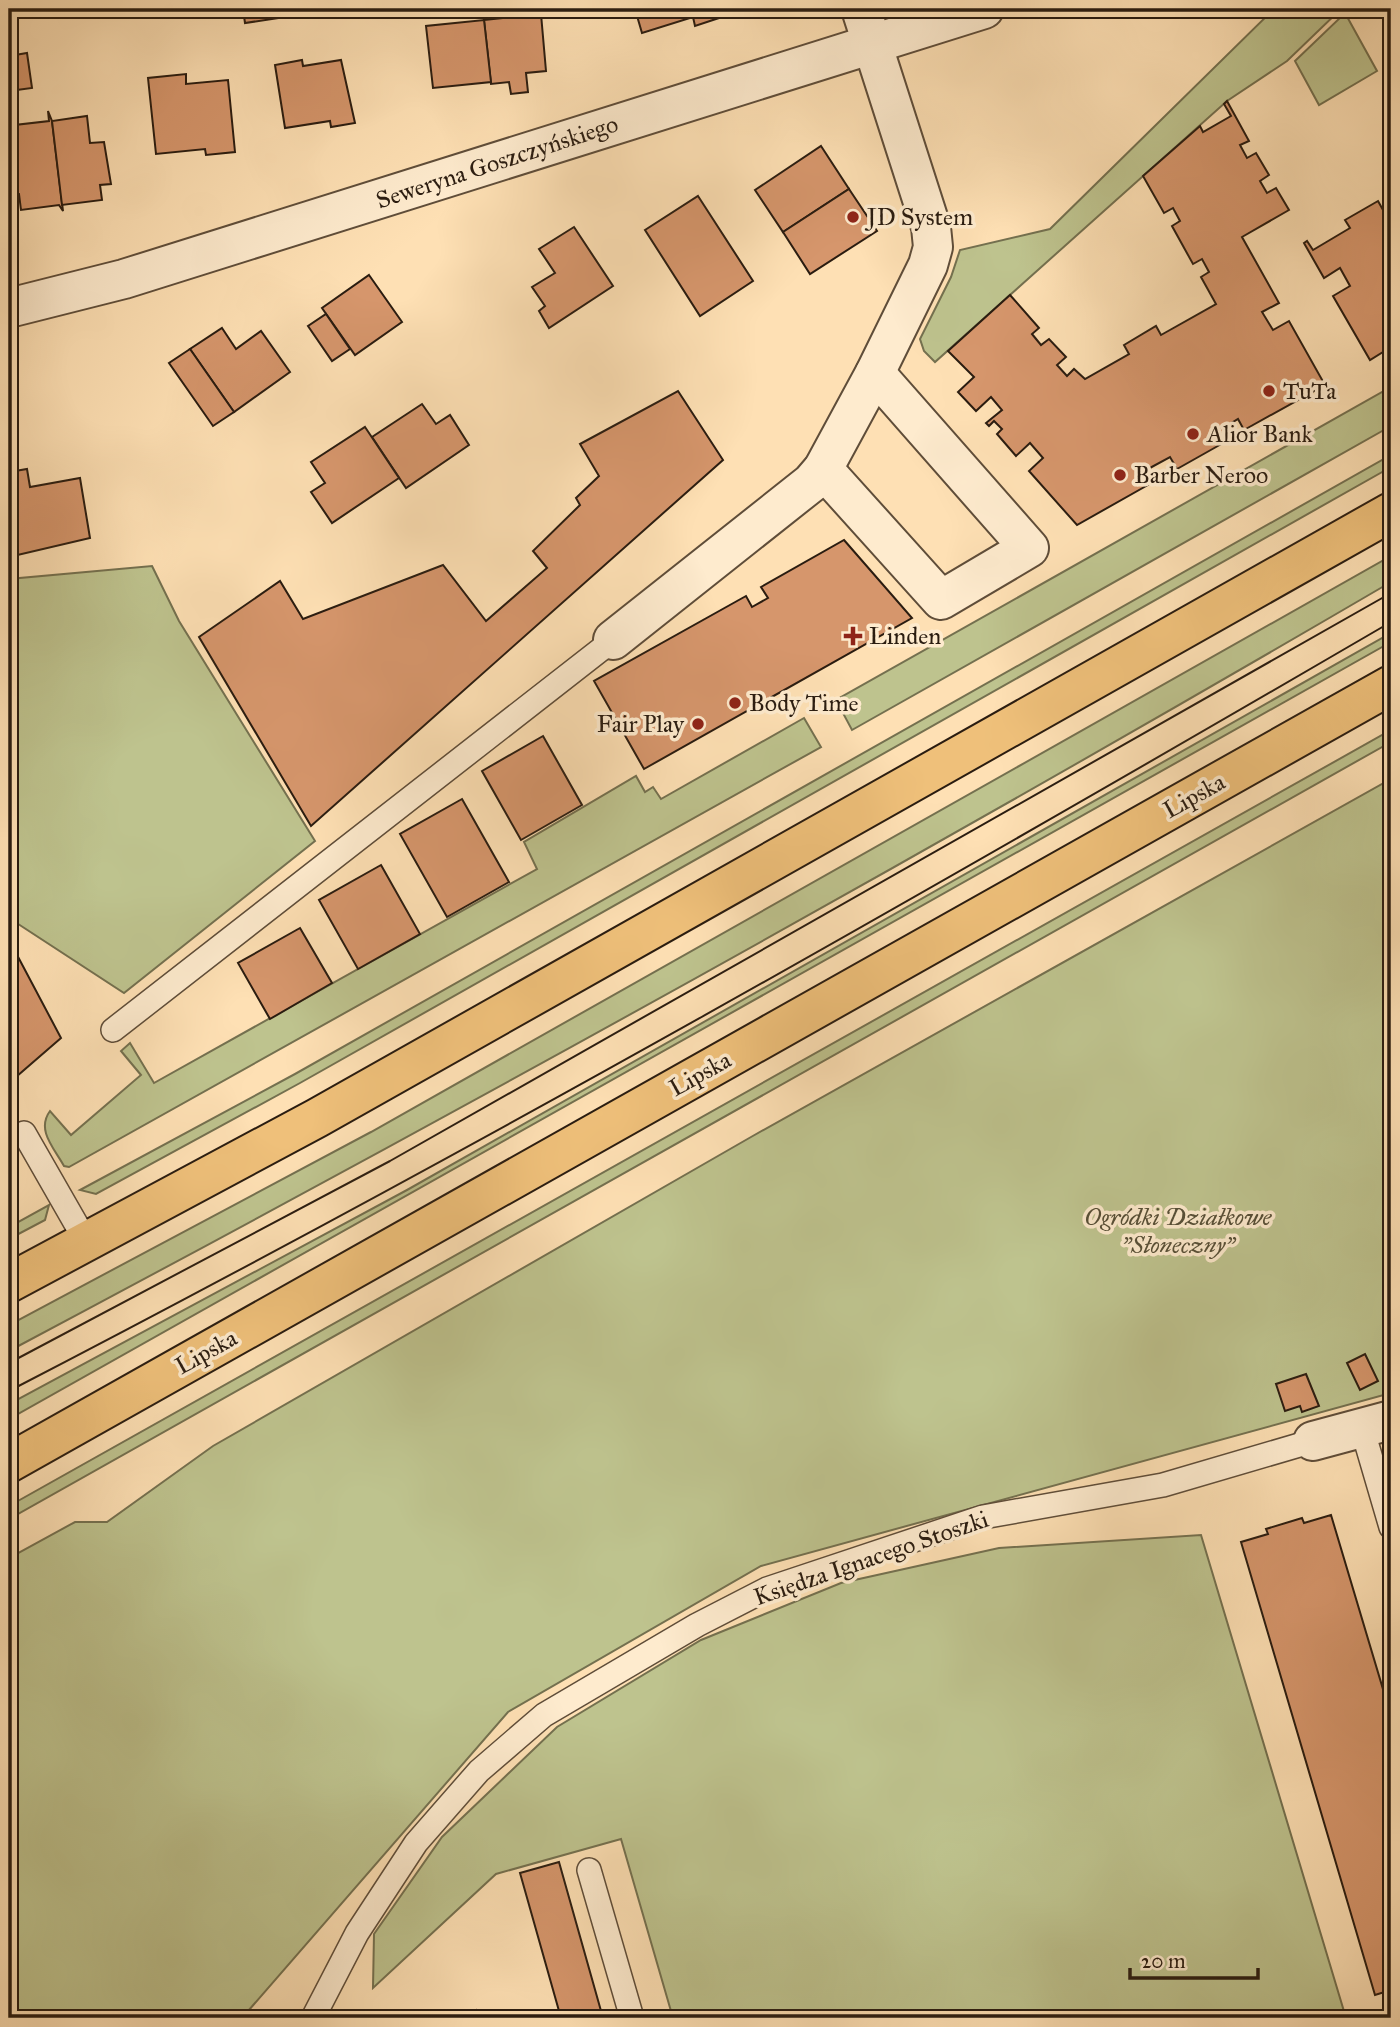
<svg xmlns="http://www.w3.org/2000/svg" width="1400" height="2027" font-family="'IM FELL Great Primer',serif">
	<style>
		.green { fill: #bec38e; stroke: #74704f; stroke-width: 2 }
		.building { fill: #d6966c; stroke: #2a1c10; stroke-width: 2 }
		.lines { fill: none; stroke-linecap: round; stroke-linejoin: round }
		.service-casing { stroke: #5f4d39; stroke-width: 26 }
		.minor-casing { stroke: #5f4d39; stroke-width: 42 }
		.primary-casing { stroke: #2a1c10; stroke-width: 42 }
		.service { stroke: #feebce; stroke-width: 23 }
		.minor { stroke: #feebce; stroke-width: 38 }
		.primary { stroke: #efc07a; stroke-width: 38 }
		.tram { stroke: #2a1c10; stroke-width: 2 }
		.poi-dot { fill: #8f2418; stroke: #feebce; stroke-width: 2.5 }
		.labels { text-anchor: middle; dominant-baseline: central; stroke-width: 7; stroke-linejoin: round; paint-order: stroke }
		.street-label { font-size: 24px; fill: #2a1c10; stroke: #feebce }
		.poi-label { font-size: 24px; fill: #2a1c10; stroke: #feebce; text-anchor: start }
		.park-label { font-size: 24px; font-style: italic; fill: #564e36; stroke: #feebce }
	</style>
	<rect width="100%" height="100%" fill="#fee0b4"/>
	<filter id="stains"><feTurbulence type="fractalNoise" baseFrequency=".00286" numOctaves="4"/><feColorMatrix values="0 0 0 0 .2 0 0 0 0 .09 0 0 0 0 .02 0 0 0 .5 -.17"/></filter>
	<radialGradient id="worn" r=".72"><stop offset=".6" stop-color="#630" stop-opacity="0"/><stop offset="1" stop-color="#630" stop-opacity=".3"/></radialGradient>
	<g class="green">
		<polygon points="1274,9 1341,9 1287,61 1227,101 935,362 924,351 920,339 951,277 960,250 1050,229"/>
		<polygon points="1345,13 1377,71 1319,105 1295,61"/>
		<polygon points="1391,387 1391,426 852,730 836,700"/>
		<polygon points="1391,455 1391,467 300,1083 96,1194 80,1190 295,1074"/>
		<path d="M1391,556V582C936,848 474,1104 9,1351V1325L371,1132Z"/>
		<polygon points="152,566 179,621 315,841 124,993 9,918 9,579"/>
		<polygon points="1391,633 1391,642 9,1419 9,1404 407,1190"/>
		<path d="M804,718L821,747L69,1167L64,1166C54,1148 36,1130 50,1111L71,1135L141,1075L121,1051L130,1043L154,1083L537,869L524,842L636,776L645,792L653,787L661,799Z"/>
		<polygon points="1391,730 1391,742 9,1519 9,1506"/>
		<polygon points="1391,779 1391,1393 761,1566 508,1712 242,2018 9,2018 9,1558 75,1522 107,1522 213,1446 751,1137"/>
		<polygon points="49,1205 45,1220 9,1239 9,1227"/>
		<polygon points="1201,1535 1346,2018 673,2018 621,1839 496,1874 373,1988 374,1934 442,1837 557,1727 701,1640 841,1583 999,1548"/>
	</g>
	<g class="building">
		<polygon points="243,9 277,9 279,18 245,23"/>
		<polygon points="635,9 720,9 722,17 695,26 693,17 642,33"/>
		<polygon points="541,14 546,71 526,73 528,92 511,94 509,82 491,84 484,20"/>
		<polygon points="484,20 491,82 433,88 426,26"/>
		<polygon points="27,53 32,88 9,91 9,56"/>
		<polygon points="302,60 303,66 341,60 355,123 331,127 330,121 285,128 275,65"/>
		<polygon points="186,74 186,84 228,80 235,152 206,155 205,149 156,154 148,78"/>
		<polygon points="1227,101 1249,141 1240,145 1247,158 1256,153 1269,175 1260,181 1267,193 1276,188 1289,210 1242,237 1279,303 1262,312 1273,330 1289,321 1325,385 1244,430 1238,419 1225,427 1232,438 1177,469 1170,457 1148,469 1155,481 1077,525 1029,471 1043,458 1030,443 1016,456 997,434 1002,429 994,421 989,426 986,423 1002,410 991,397 976,411 958,392 974,377 948,351 1010,295 1039,328 1032,334 1041,345 1049,339 1066,357 1057,365 1067,376 1074,369 1085,379 1129,354 1124,345 1156,326 1161,335 1216,304 1201,277 1209,272 1202,259 1193,264 1172,226 1180,221 1173,208 1164,213 1143,176 1200,126 1203,132 1231,116 1224,104"/>
		<polygon points="48,111 52,121 63,211 59,205 21,210 19,194 10,195 9,189 9,154 18,153 15,125 49,121"/>
		<polygon points="87,116 90,143 104,142 111,184 100,185 102,200 62,205 52,121"/>
		<polygon points="821,146 849,189 783,232 755,190"/>
		<polygon points="849,189 877,231 810,274 783,232"/>
		<polygon points="698,196 753,281 700,316 645,230"/>
		<polygon points="1378,201 1383,210 1391,206 1391,347 1370,360 1333,296 1350,286 1340,268 1324,278 1304,243 1307,241 1313,250 1350,228 1345,220"/>
		<polygon points="574,227 613,286 549,328 539,311 545,306 532,287 555,273 539,249"/>
		<polygon points="369,275 402,322 355,355 322,308"/>
		<polygon points="326,314 350,349 332,361 308,326"/>
		<polygon points="222,328 236,349 261,331 290,372 234,412 190,349"/>
		<polygon points="190,349 234,412 213,426 169,363"/>
		<polygon points="678,391 723,460 311,826 199,637 280,581 303,619 443,565 486,621 547,568 533,551 580,505 576,498 599,476 580,444"/>
		<polygon points="422,404 436,424 450,415 469,445 406,488 372,437"/>
		<polygon points="365,427 399,478 332,523 311,492 325,483 311,462"/>
		<polygon points="27,469 30,487 80,478 90,538 9,557 9,472"/>
		<polygon points="844,540 912,618 644,769 594,681 746,596 752,607 768,598 761,587"/>
		<polygon points="543,736 582,805 521,840 482,771"/>
		<polygon points="462,799 509,882 447,917 400,834"/>
		<polygon points="381,865 420,934 358,969 319,900"/>
		<polygon points="300,928 332,983 270,1019 238,963"/>
		<polygon points="16,953 61,1038 9,1083 9,957"/>
		<polygon points="1365,1354 1378,1381 1360,1390 1347,1363"/>
		<polygon points="1306,1374 1319,1406 1302,1412 1300,1406 1285,1411 1276,1384"/>
		<polygon points="1331,1515 1391,1716 1391,1990 1375,1995 1241,1542 1268,1534 1266,1529 1302,1518 1304,1523"/>
		<polygon points="559,1862 603,2018 561,2018 520,1873"/>
		<polygon points="476,2010 479,2018 447,2018"/>
	</g>
	<g class="lines">
		<g class="service-casing">
			<g id="service">
				<polyline points="113,1030 613,640"/>
				<polyline points="24,1133 87,1243"/>
				<polyline points="1362,1428 1391,1527"/>
				<polyline points="589,1870 632,2018"/>
				<polyline points="313,2018 357,1933 416,1843 479,1771 544,1715 697,1625 767,1589 983,1517 1163,1485 1313,1441"/>
			</g>
		</g>
		<g class="minor-casing">
			<g id="minor">
				<polyline points="9,308 124,279 984,9"/>
				<polyline points="823,469 941,600 1029,548 875,373"/>
				<polyline points="613,640 811,483 823,469 875,373 928,265 933,247 931,227 861,9"/>
				<polyline points="1313,1441 1391,1420"/>
			</g>
		</g>
		<g class="primary-casing">
			<g id="primary">
				<polyline points="9,1283 317,1118 1391,512"/>
				<polyline points="9,1463 1391,685"/>
			</g>
		</g>
		<use href="#service" class="service"/>
		<use href="#minor" class="minor"/>
		<use href="#primary" class="primary"/>
		<g class="tram">
			<polyline points="9,1363 390,1161 1391,593"/>
			<path d="M9,1391C477,1149 936,887 1391,622"/>
		</g>
	</g>
	<g class="poi-dot">
		<circle cx="853" cy="217" r="7"/>
		<circle cx="1269" cy="391" r="7"/>
		<circle cx="1193" cy="434" r="7"/>
		<circle cx="1120" cy="475" r="7"/>
		<path d="M849.5 625.5h7v7h7v7h-7v7h-7v-7h-7v-7h7z"/>
		<circle cx="735" cy="703" r="7"/>
		<circle cx="698" cy="724" r="7"/>
	</g>
	<g class="labels">
		<g class="street-label">
			<text transform="translate(497 162) rotate(-18)">Seweryna Goszczyńskiego</text>
			<text transform="translate(1194 796) rotate(-29)">Lipska</text>
			<text transform="translate(700 1074) rotate(-29)">Lipska</text>
			<text transform="translate(206 1352) rotate(-29)">Lipska</text>
			<text transform="translate(871 1558) rotate(-19)">Księdza Ignacego Stoszki</text>
		</g>
		<g class="poi-label">
			<text x="867" y="217">JD System</text>
			<text x="1283" y="391">TuTa</text>
			<text x="1207" y="434">Alior Bank</text>
			<text x="1134" y="475">Barber Neroo</text>
			<text x="869" y="636">Linden</text>
			<text x="749" y="703">Body Time</text>
			<text x="684" y="724" text-anchor="end">Fair Play</text>
		</g>
		<g class="park-label">
			<text x="1178" y="1217">Ogródki Działkowe<tspan x="1178" dy="28">"Słoneczny"</tspan></text>
		</g>
	</g>
	<rect width="1400" height="2027" fill="none" stroke="#fee0b4" stroke-width="35"/>
	<rect x="10" y="10" width="1379" height="2006" fill="none" stroke="#2a1c10" stroke-width="3.5"/>
	<rect x="18" y="18" width="1365" height="1992" fill="none" stroke="#2a1c10" stroke-width="2"/>
	<path d="M1130 1968v10h128v-10" fill="none" stroke="#2a1c10" stroke-width="3.5"/>
	<text x="1141" y="1968" font-size="21" fill="#2a1c10" stroke="#feebce" stroke-width="5" paint-order="stroke">20 m</text>
	<rect width="100%" height="100%" filter="url(#stains)"/>
	<rect width="100%" height="100%" fill="url(#worn)"/>
</svg>
